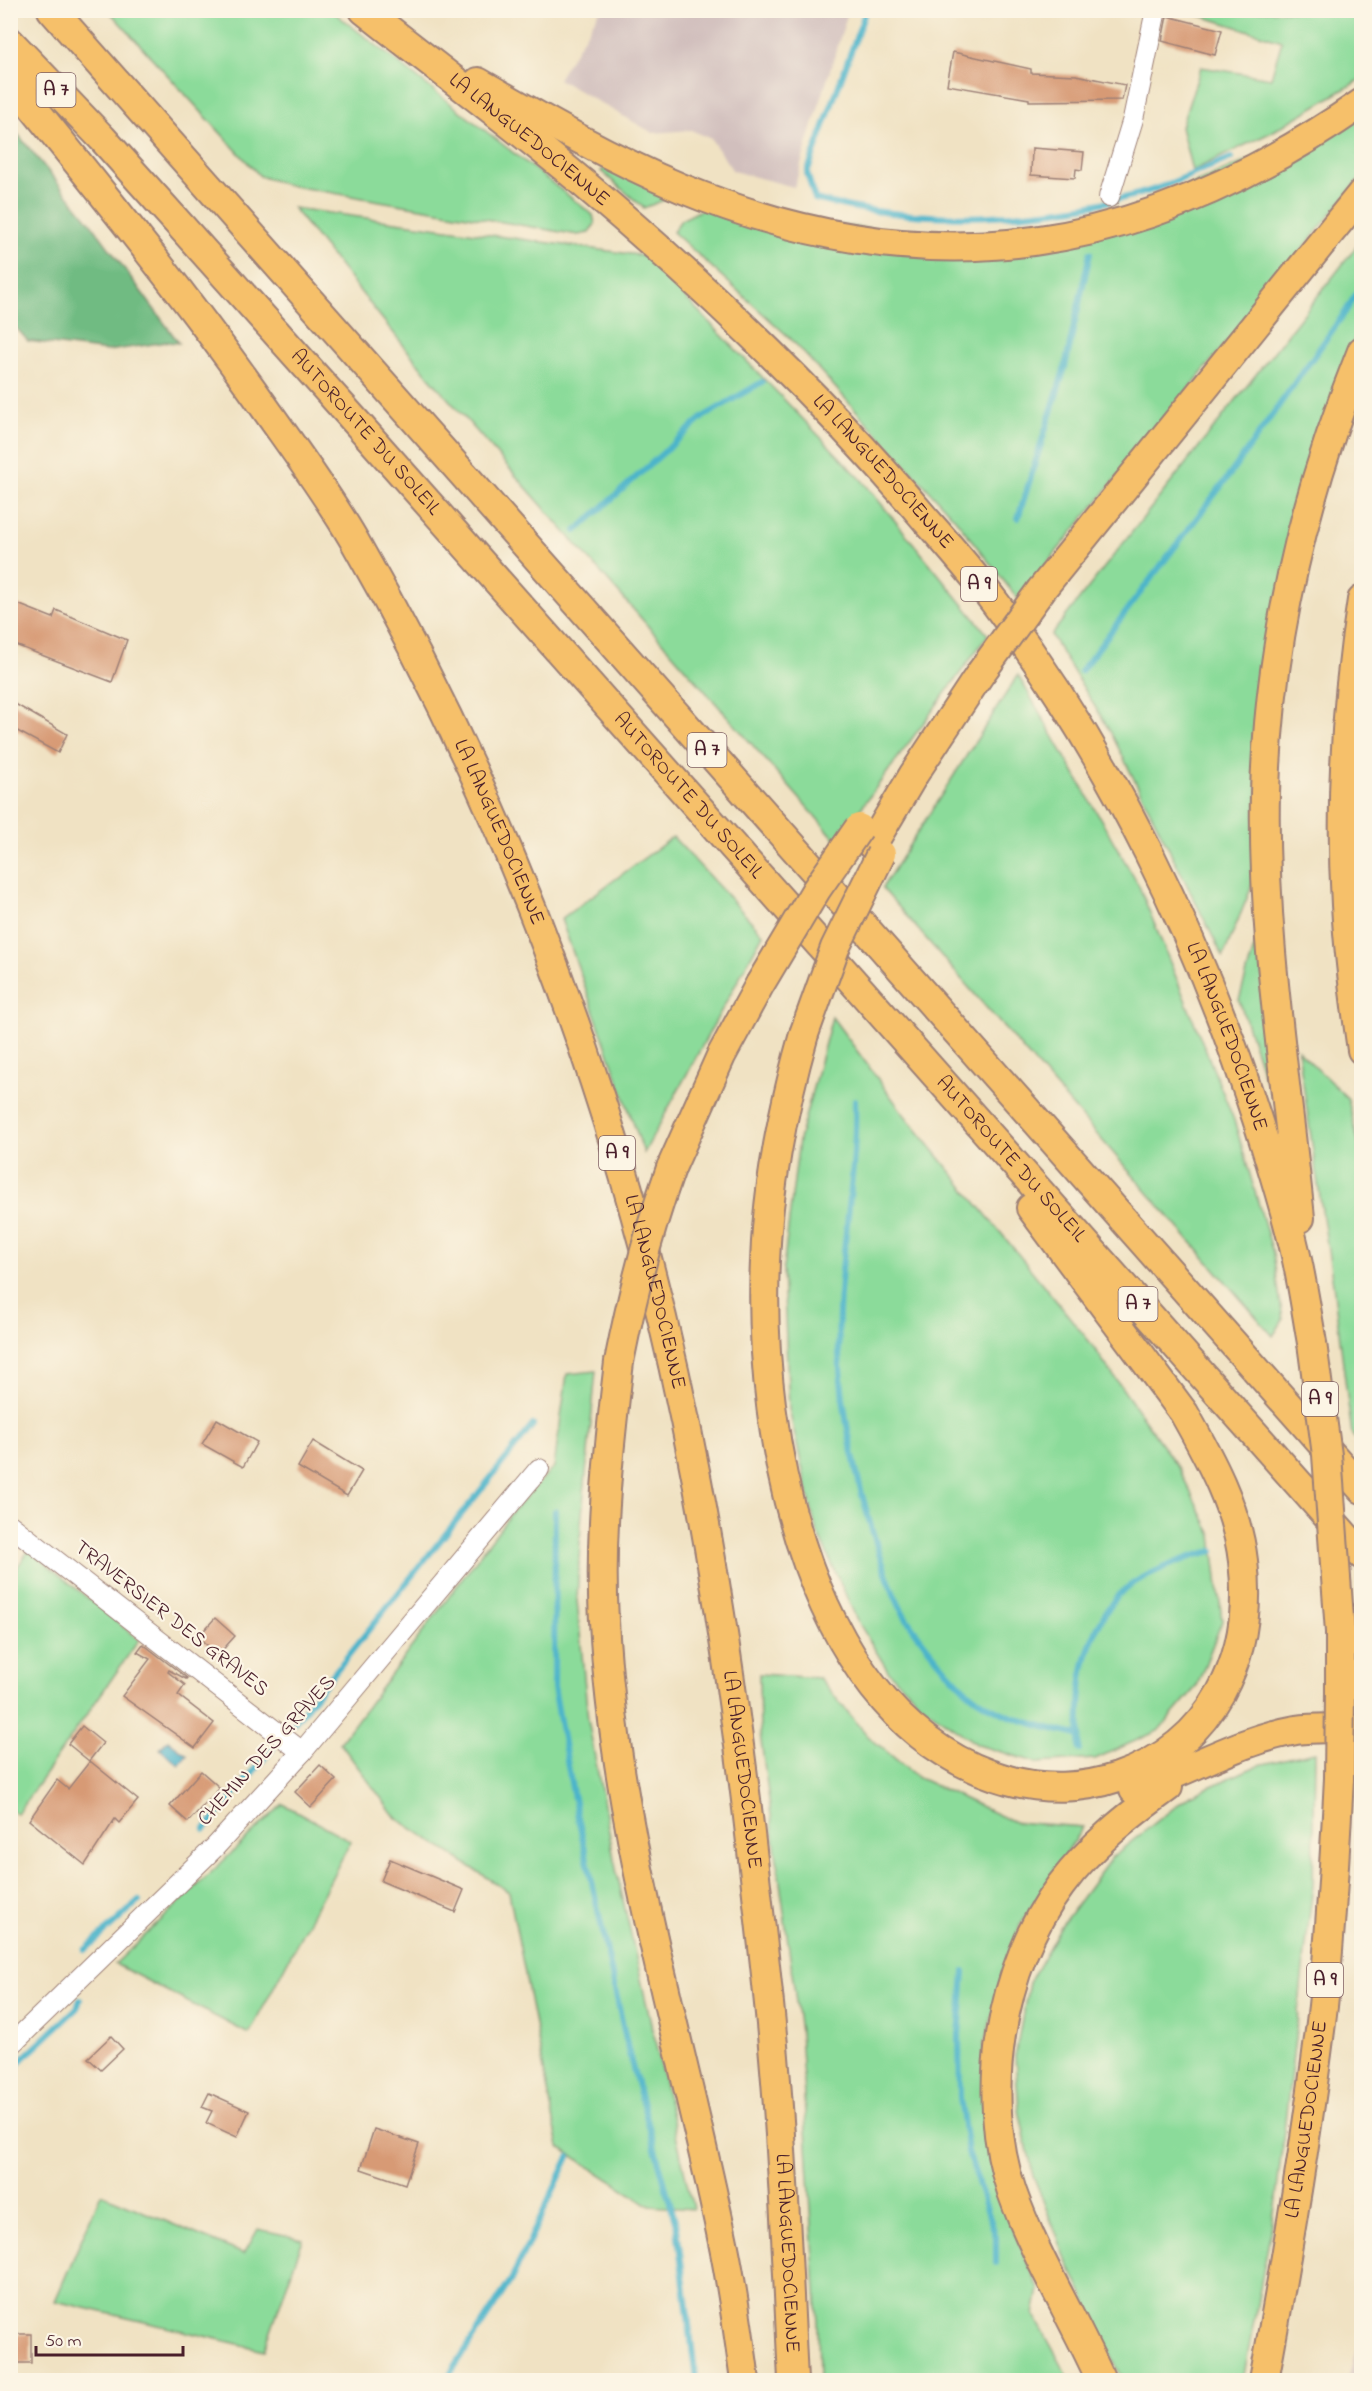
<svg xmlns="http://www.w3.org/2000/svg" width="1372" height="2391" font-family="'Indie Flower',sans-serif">
	<style>
		.industrial { fill: #d1bfbd }
		.green { fill: #8bdb9a; stroke: #6a7d62; stroke-width: 1.5 }
		.forest { fill: #70bb82; stroke: #5d6d56; stroke-width: 1.5 }
		.water { fill: #4cb4ca; stroke: #4b6a7a; stroke-width: 1.5 }
		.lines { fill: none; stroke-linecap: round; stroke-linejoin: round }
		.stream { stroke: #4cb4ca; stroke-width: 6 }
		.building { fill: #d79a75 }
		.minor-casing { stroke: #9d8077; stroke-width: 22 }
		.highway-casing { stroke: #9d8077; stroke-width: 32 }
		.minor { stroke: #fff; stroke-width: 20 }
		.highway { stroke: #f6c06b; stroke-width: 28 }
		.highway-bridge-casing { stroke: #9d8077; stroke-width: 32; stroke-linecap: butt }
		.highway-bridge { stroke: #f6c06b; stroke-width: 28 }
		.labels { text-anchor: middle; dominant-baseline: central; stroke-width: 4.5; stroke-linejoin: round; paint-order: stroke }
		.shield { fill: #fcf5e5; stroke: #7f5f63; stroke-width: 1.5 }
		.shield-label { font-size: 20px; font-weight: bold; fill: #4a1f2b }
		.street-label { font-size: 21px; fill: #4a1f2b; stroke: #fcf5e5 }
	</style>
	<rect width="100%" height="100%" fill="#fcf5e5"/>
	<filter id="ink" filterUnits="userSpaceOnUse"><feTurbulence type="fractalNoise" baseFrequency=".0167" numOctaves="2"/><feDisplacementMap in="SourceGraphic" scale="12" xChannelSelector="R" yChannelSelector="G"/><feConvolveMatrix kernelMatrix="1 2 1 2 8 2 1 2 1" color-interpolation-filters="sRGB"/></filter>
	<filter id="wash" filterUnits="userSpaceOnUse"><feTurbulence type="fractalNoise" baseFrequency=".008" numOctaves="4" result="noise"/><feDisplacementMap in="SourceGraphic" scale="24" xChannelSelector="R" yChannelSelector="G"/><feGaussianBlur stdDeviation="1.35" result="paint"/><feColorMatrix in="noise" values="0 0 0 0 0 0 0 0 0 0 0 0 0 0 0 0 0 1.4 0 .05"/><feComposite in="paint" operator="in"/></filter>
	<g filter="url(#wash)">
		<rect width="100%" height="100%" fill="#f0e2c3"/>
		<g class="industrial">
			<polygon points="843,11 848,12 794,187 733,171 711,139 691,130 653,133 558,79 600,11"/>
			<polygon points="1361,2331 1361,2380 1348,2380"/>
		</g>
		<g class="green">
			<polygon points="109,11 332,11 593,215 595,224 588,233 578,235 287,185 260,176"/>
			<polygon points="1185,11 1361,11 1361,79 1272,132 1192,171 1181,127 1201,67 1271,78 1282,41"/>
			<polygon points="1361,113 1361,177 1018,599 956,520 791,339 673,232 681,220 703,209 1040,248"/>
			<polygon points="607,167 672,197 644,208 601,171"/>
			<polygon points="293,208 645,256 861,479 988,635 837,841 429,377"/>
			<polygon points="1361,241 1361,320 1305,480 1256,716 1258,871 1223,957 1110,731 1051,635"/>
			<polygon points="1018,675 1139,886 1234,1120 1273,1253 1283,1320 1273,1336 882,888"/>
			<polygon points="673,837 763,934 644,1153 561,919"/>
			<polygon points="1259,931 1272,1068 1265,1079 1239,1000"/>
			<polygon points="832,1017 903,1113 1089,1341 1179,1469 1212,1535 1222,1621 1197,1686 1158,1731 1095,1759 1038,1763 978,1745 927,1709 888,1671 857,1620 816,1529 789,1409 783,1269 799,1140"/>
			<polygon points="1298,1050 1348,1099 1361,1155 1361,1445 1352,1435 1333,1284"/>
			<polygon points="596,1371 581,1524 577,1600 588,1720 616,1869 693,2209 650,2206 559,2147 509,1892 396,1818 340,1743 512,1512 554,1467 567,1374"/>
			<polygon points="29,1550 139,1640 17,1814 11,1810 11,1576"/>
			<polygon points="759,1674 819,1678 868,1736 917,1777 1014,1822 1083,1827 1020,1925 984,2044 985,2121 1003,2206 1039,2289 1034,2315 1070,2380 819,2380 818,2323 800,2032 760,1733"/>
			<polygon points="1315,1752 1313,1885 1275,2207 1243,2380 1123,2380 1066,2259 1033,2175 1019,2110 1015,2056 1029,1983 1061,1926 1112,1857 1189,1796 1259,1765"/>
			<polygon points="283,1804 351,1841 249,2034 115,1964"/>
			<polygon points="101,2194 244,2254 258,2229 303,2239 264,2350 55,2301"/>
		</g>
		<polygon class="forest" points="11,126 90,222 179,343 166,342 108,351 28,341 11,322"/>
		<polygon class="water" points="168,1740 187,1755 179,1765 160,1749"/>
		<g class="lines">
			<g class="stream">
				<path d="M866,10L807,173L815,199C916,226 1046,221 1146,192C1175,183 1203,169 1231,158"/>
				<polyline points="1018,518 1065,367 1090,253"/>
				<polyline points="576,531 703,417 762,382"/>
				<polyline points="1081,671 1231,473 1346,311 1362,284"/>
				<path d="M855,1100C858,1185 835,1269 839,1354C842,1416 858,1487 877,1546C885,1571 894,1599 908,1621C921,1640 950,1676 967,1691C998,1718 1041,1726 1080,1736"/>
				<polyline points="555,1511 554,1687 573,1794 629,2054 677,2228 696,2380"/>
				<polyline points="294,1723 533,1425"/>
				<path d="M1079,1749C1080,1726 1079,1702 1082,1679C1084,1654 1099,1619 1115,1599C1129,1579 1188,1556 1213,1551"/>
				<polyline points="205,1829 273,1748"/>
				<polyline points="85,1950 139,1901"/>
				<polyline points="964,1972 959,2035 960,2098 968,2152 996,2237 996,2263"/>
				<polyline points="10,2071 77,2008 80,2000"/>
				<polyline points="446,2380 511,2280 569,2157"/>
			</g>
		</g>
		<g id="blocks">
			<g class="building">
				<polygon points="1167,16 1222,30 1215,55 1162,41"/>
				<polygon points="953,52 1031,69 1031,73 1076,75 1125,85 1122,100 1029,101 1029,99 947,85"/>
				<polygon points="1032,148 1084,152 1082,170 1076,169 1075,178 1031,175"/>
				<polygon points="10,601 53,618 56,610 127,640 112,682 10,643"/>
				<polygon points="10,701 67,734 58,753 10,727"/>
				<polygon points="217,1419 257,1442 243,1467 202,1444"/>
				<polygon points="313,1441 362,1471 347,1496 298,1467"/>
				<polygon points="215,1618 235,1636 218,1655 198,1637"/>
				<polygon points="143,1644 187,1678 186,1679 169,1670 168,1672 185,1685 178,1695 214,1723 195,1748 122,1696 150,1659 137,1652"/>
				<polygon points="82,1726 103,1743 89,1761 68,1744"/>
				<polygon points="90,1761 138,1800 119,1823 115,1819 85,1865 29,1820 57,1780 68,1789"/>
				<polygon points="320,1765 336,1780 311,1807 295,1792"/>
				<polygon points="201,1771 220,1788 188,1822 170,1806"/>
				<polygon points="390,1859 464,1890 455,1912 381,1881"/>
				<polygon points="111,2036 123,2049 101,2070 88,2058"/>
				<polygon points="209,2093 249,2111 237,2137 206,2123 212,2111 202,2107"/>
				<polygon points="374,2129 419,2144 405,2184 361,2169"/>
				<rect x="10" y="2334" width="21" height="29"/>
			</g>
		</g>
	</g>
	<g filter="url(#ink)">
		<use href="#blocks" fill-opacity="0" stroke="#9d8077" stroke-width="1.5"/>
		<g class="lines">
			<g class="minor-casing">
				<g id="minor">
					<polyline points="1109,197 1133,119 1156,10"/>
					<polyline points="10,1525 302,1752"/>
					<polyline points="10,2046 215,1847 302,1752 539,1469"/>
				</g>
			</g>
			<g class="highway-casing">
				<g id="highway">
					<polyline points="52,10 1362,1489"/>
					<path id="s1" d="M364,10C437,68 512,123 583,183C705,286 822,397 926,520C950,547 974,575 996,604C1112,759 1199,938 1258,1122C1272,1167 1287,1213 1297,1260C1303,1287 1307,1315 1312,1343"/>
					<path id="s2" d="M10,42L102,138L357,423L1362,1555"/>
					<path id="s3" d="M10,79C100,190 189,299 270,415C299,456 329,497 354,540C466,735 554,943 619,1159C683,1370 720,1589 747,1808C757,1895 768,1981 775,2069C784,2172 788,2276 793,2380"/>
					<path d="M478,82C544,120 610,158 681,188C930,291 1143,255 1362,103"/>
					<polyline points="1041,590 1362,193"/>
					<path d="M1362,600C1346,700 1340,804 1346,905C1349,954 1355,1002 1362,1050"/>
					<polyline points="872,845 914,774 980,674"/>
					<path d="M804,1034C783,1108 768,1184 765,1261C757,1437 808,1725 1008,1780C1044,1790 1083,1789 1118,1777C1213,1744 1255,1657 1243,1561C1237,1508 1210,1459 1184,1413L1031,1208"/>
					<polyline points="671,1168 721,1056 760,984"/>
					<path d="M1300,1218C1286,1077 1262,935 1265,793C1269,641 1305,492 1362,351"/>
					<path d="M619,1362C609,1448 599,1534 604,1621C615,1834 682,2039 724,2247C733,2291 739,2336 745,2380"/>
					<polyline points="1340,1632 1340,1692"/>
					<path d="M1134,1790C1189,1771 1239,1740 1296,1730C1318,1727 1340,1728 1362,1730"/>
					<path d="M1101,2380C1073,2317 1035,2257 1012,2192C979,2096 1000,1966 1061,1885C1091,1845 1128,1816 1168,1787"/>
					<path id="s4" d="M1264,2380C1287,2256 1308,2132 1323,2006C1331,1930 1335,1854 1339,1778"/>
				</g>
			</g>
			<use href="#minor" class="minor"/>
			<use href="#highway" class="highway"/>
			<g class="highway-bridge-casing">
				<g id="highway-bridge">
					<polyline points="980,674 1041,590"/>
					<polyline points="760,984 816,890 859,828"/>
					<polyline points="804,1034 835,948 881,854"/>
					<polyline points="1312,1343 1327,1455 1340,1632"/>
					<path d="M619,1362C632,1296 648,1232 671,1168"/>
					<polyline points="1339,1778 1340,1692"/>
				</g>
			</g>
			<use href="#highway-bridge" class="highway-bridge"/>
		</g>
	</g>
	<g class="labels">
		<g class="shield">
			<rect x="36.5" y="73" width="39" height="34" rx="4.5"/>
			<rect x="961" y="567" width="36" height="34" rx="4.5"/>
			<rect x="687.5" y="733" width="39" height="34" rx="4.5"/>
			<rect x="599" y="1136" width="36" height="34" rx="4.5"/>
			<rect x="1118.5" y="1287" width="39" height="34" rx="4.5"/>
			<rect x="1302" y="1382" width="36" height="34" rx="4.5"/>
			<rect x="1307" y="1963" width="36" height="34" rx="4.5"/>
		</g>
		<g class="shield-label">
			<text x="56" y="90">A 7</text>
			<text x="979" y="584">A 9</text>
			<text x="707" y="750">A 7</text>
			<text x="617" y="1153">A 9</text>
			<text x="1138" y="1304">A 7</text>
			<text x="1320" y="1399">A 9</text>
			<text x="1325" y="1980">A 9</text>
		</g>
		<g class="street-label">
			<text stroke="none"><textPath href="#s1" startOffset="210">LA LANGUEDOCIENNE</textPath></text>
			<text stroke="none"><textPath href="#s2" startOffset="528">AUTOROUTE DU SOLEIL</textPath></text>
			<text stroke="none"><textPath href="#s1" startOffset="696">LA LANGUEDOCIENNE</textPath></text>
			<text stroke="none"><textPath href="#s2" startOffset="1014">AUTOROUTE DU SOLEIL</textPath></text>
			<text stroke="none"><textPath href="#s3" startOffset="902">LA LANGUEDOCIENNE</textPath></text>
			<text stroke="none"><textPath href="#s1" startOffset="1362">LA LANGUEDOCIENNE</textPath></text>
			<text stroke="none"><textPath href="#s2" startOffset="1500">AUTOROUTE DU SOLEIL</textPath></text>
			<text stroke="none"><textPath href="#s3" startOffset="1388">LA LANGUEDOCIENNE</textPath></text>
			<text transform="translate(171 1619) rotate(38)">TRAVERSIER DES GRAVES</text>
			<text transform="translate(267 1751) rotate(-48)">CHEMIN DES GRAVES</text>
			<text stroke="none"><textPath href="#s3" startOffset="1874">LA LANGUEDOCIENNE</textPath></text>
			<text stroke="none"><textPath href="#s4" startOffset="264">LA LANGUEDOCIENNE</textPath></text>
			<text stroke="none"><textPath href="#s3" startOffset="2360">LA LANGUEDOCIENNE</textPath></text>
		</g>
	</g>
	<rect width="1372" height="2391" fill="none" stroke="#fcf5e5" stroke-width="36"/>
	<path d="M36 2346v9h147v-9" fill="none" stroke="#4a1f2b" stroke-width="3"/>
	<text x="45" y="2346" font-size="18" fill="#4a1f2b" stroke="#fcf5e5" stroke-width="4.5" paint-order="stroke">50 m</text>
</svg>
